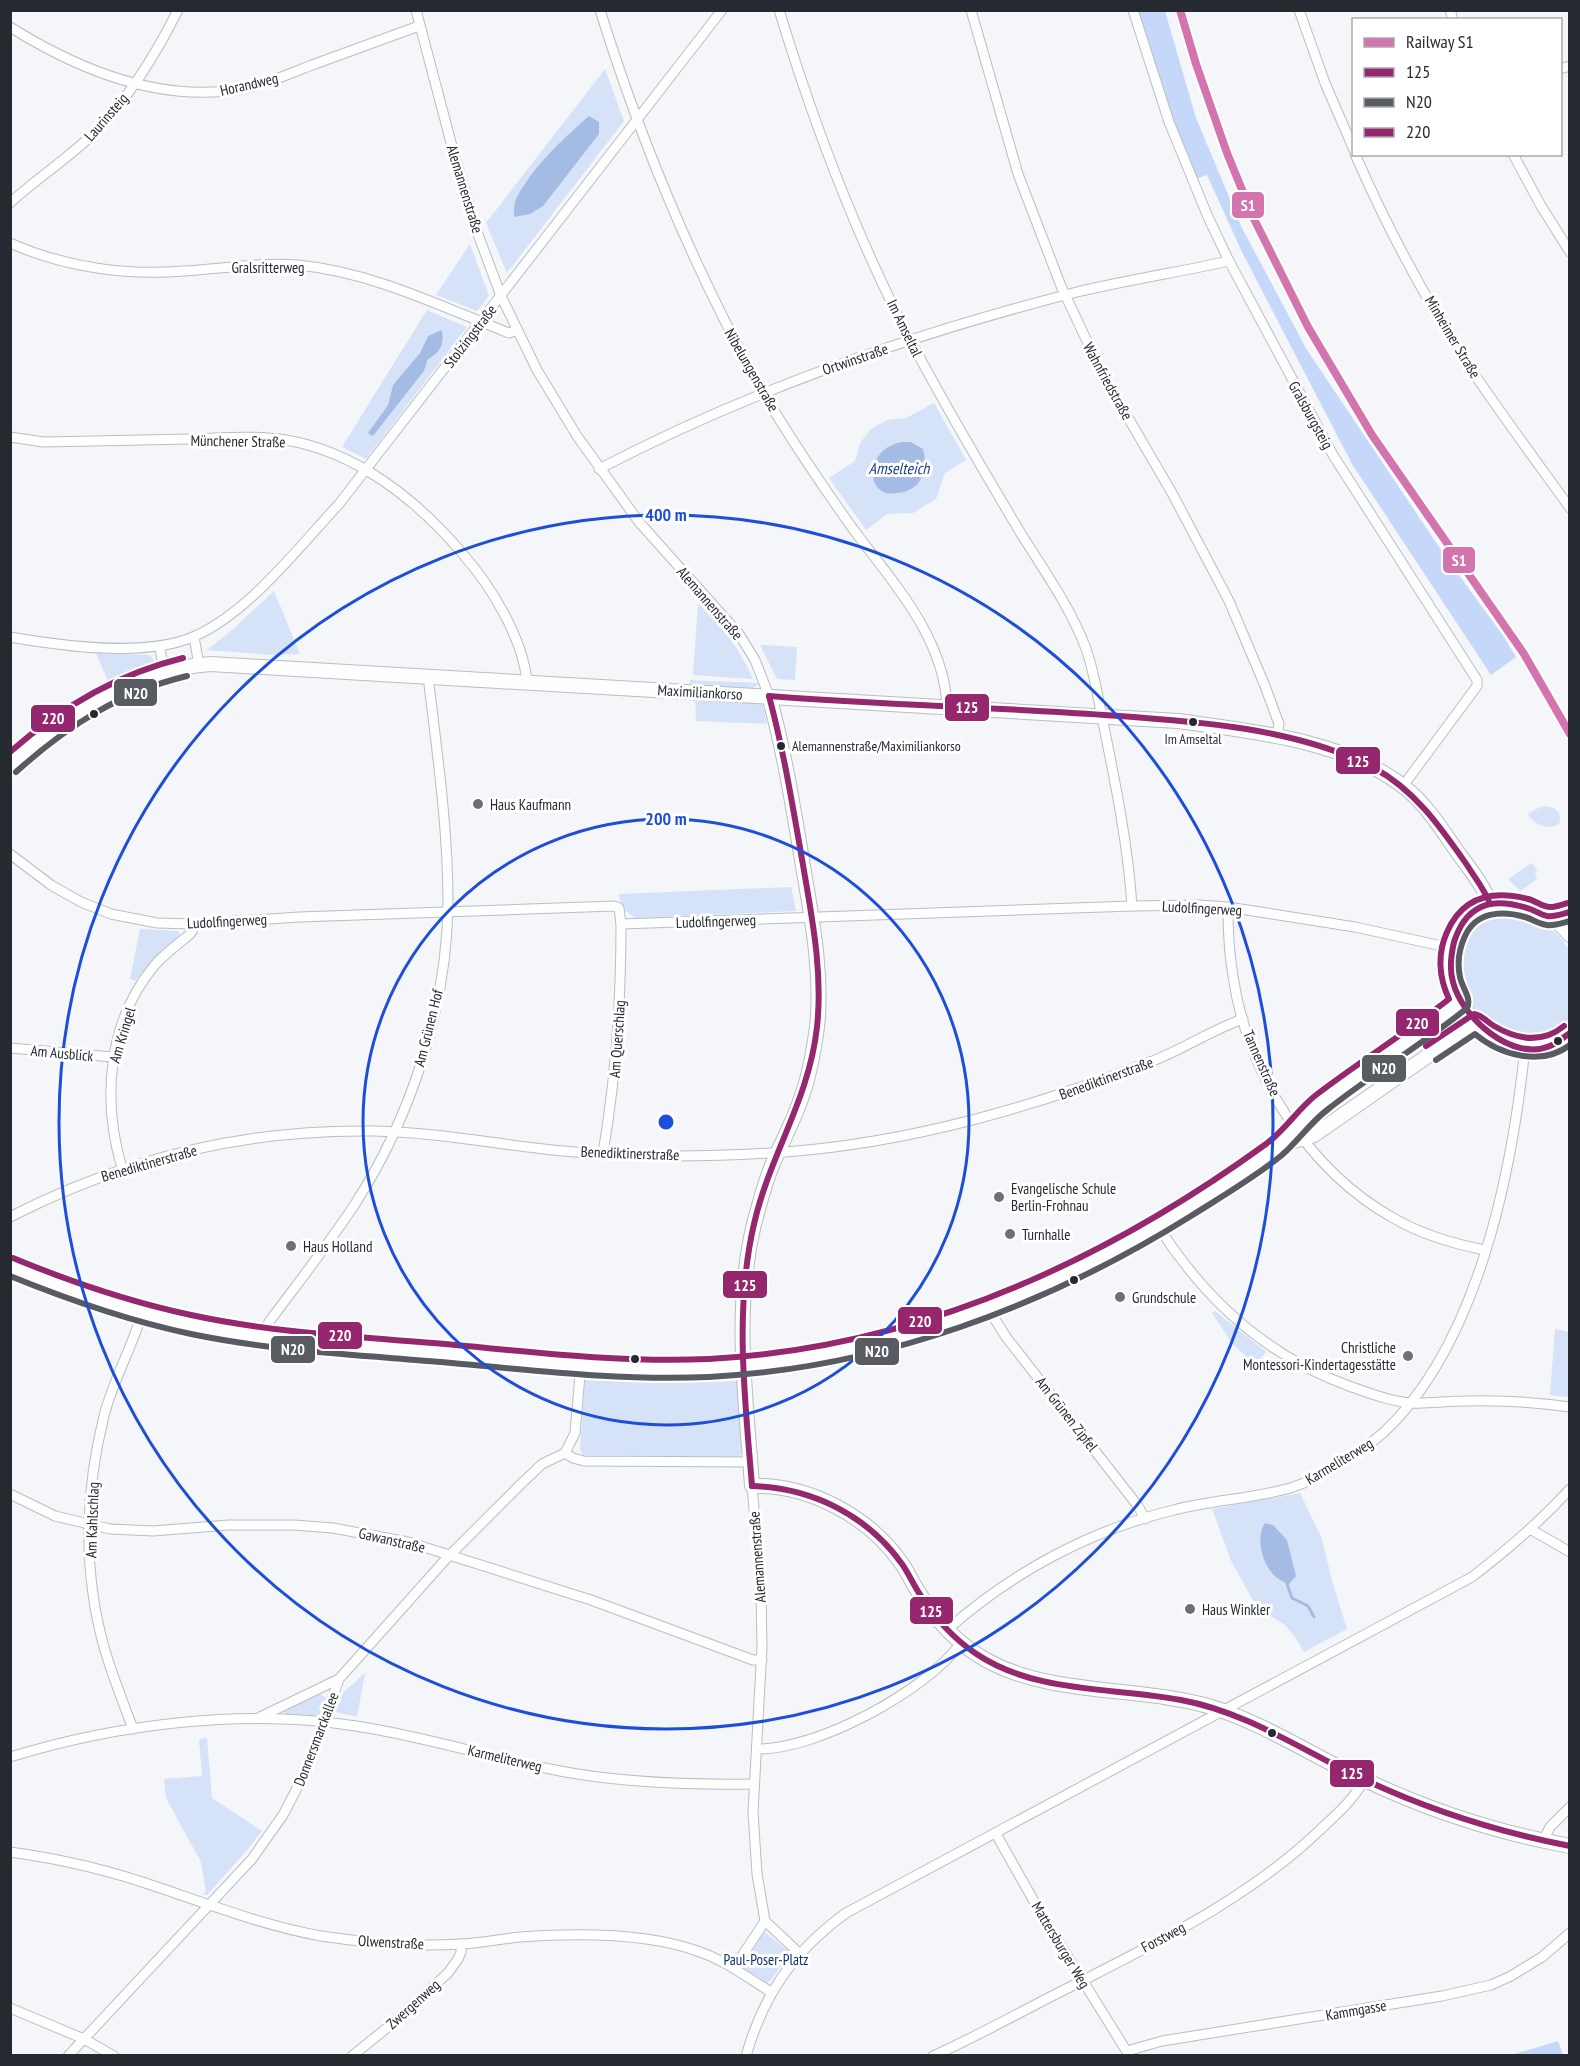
<svg xmlns="http://www.w3.org/2000/svg" width="1580" height="2066" font-family="'PT Sans Narrow',sans-serif">
	<style>
		.green { fill: #d5e2f8; fill-rule: evenodd }
		.forest { fill: #c5d8f9 }
		.water { fill: #a4bbe3 }
		.lines { fill: none; stroke-linecap: round; stroke-linejoin: round }
		.stream { stroke: #a4bbe3; stroke-width: 3 }
		.street-casing { stroke: #babdc2; stroke-width: 11 }
		.secondary-casing { stroke: #babdc2; stroke-width: 16 }
		.street { stroke: #fdfefe; stroke-width: 9 }
		.secondary { stroke: #fdfefe; stroke-width: 14 }
		.bus-1-casing { stroke: #fff; stroke-width: 10 }
		.bus-2-casing { stroke: #fff; stroke-width: 10 }
		.bus-3-casing { stroke: #fff; stroke-width: 10 }
		.bus-1 { stroke: #95276e; stroke-width: 6 }
		.bus-2 { stroke: #595b62; stroke-width: 6 }
		.bus-3 { stroke: #95276e; stroke-width: 6 }
		.rail-1-casing { stroke: #fff; stroke-width: 12 }
		.rail-1 { stroke: #d474ae; stroke-width: 8 }
		.ring { fill: none; stroke: #1d4ed8; stroke-width: 3 }
		.bus-dot { fill: #252a31; stroke: #fff; stroke-width: 2 }
		.poi-dot { fill: #6d7177; stroke: #fff; stroke-width: 2 }
		.labels { text-anchor: middle; dominant-baseline: central; stroke-width: 6; stroke-linejoin: round; paint-order: stroke }
		.bus-label { font-size: 14px; fill: #252a31; stroke: #fff }
		.street-label { font-size: 15px; fill: #252a31; stroke: #fff }
		.poi-label { font-size: 15px; fill: #252a31; stroke: #fff; text-anchor: start }
		.park-label { font-size: 15px; fill: #103273; stroke: #fff }
		.water-label { font-size: 16px; font-style: italic; fill: #1c3f81; stroke: #fff }
		.centre { fill: #1d4ed8; stroke: #fff; stroke-width: 3 }
		.ring-label { font-size: 18px; text-anchor: middle; font-weight: bold; fill: #1d4ed8; stroke: #fff; stroke-width: 6; stroke-linejoin: round; paint-order: stroke }
		.line-badge { stroke: #fff; stroke-width: 2 }
		.badge-label { font-size: 16px; text-anchor: middle; font-weight: bold; fill: #fff }
	</style>
	<rect width="100%" height="100%" fill="#f4f6fa"/>
	<g class="green">
		<polygon points="605,69 624,121 507,273 486,223"/>
		<polygon points="470,244 489,296 477,311 436,295"/>
		<path d="M427,310L467,327L366,459L342,447ZM428,336V359L424,371L373,436L368,433L388,405L393,385L420,353Z"/>
		<path d="M934,403L966,460L945,473L936,499L913,513L887,514L866,530L829,478L855,461L860,443L871,429L887,420L906,418ZM911,442L923,449L926,464L920,481L873,471C877,451 894,448 911,442Z"/>
		<polygon points="274,591 300,654 273,655 207,650 232,630"/>
		<path d="M698,604C723,624 740,651 753,679L693,675Z"/>
		<polygon points="760,645 797,647 795,680 777,679"/>
		<polygon points="96,653 150,655 155,662 152,667 110,686"/>
		<polygon points="690,680 760,683 752,689 690,685"/>
		<polygon points="695,695 762,702 767,724 696,721"/>
		<path d="M1540,807C1552,805 1563,810 1559,824C1549,831 1532,824 1528,814Z"/>
		<polygon points="1532,863 1537,870 1535,874 1537,879 1520,891 1508,879"/>
		<path d="M791,887L796,911L635,918C625,912 620,905 619,894Z"/>
		<path d="M1498,913L1517,915L1535,921L1551,929L1562,939L1570,951L1569,1018C1540,1074 1439,1012 1461,943C1467,925 1480,915 1498,913Z"/>
		<polygon points="140,929 178,931 180,935 162,950 135,981 130,979"/>
		<polygon points="1215,1311 1266,1352 1256,1364 1233,1345 1212,1313"/>
		<polygon points="298,1329 383,1335 383,1342 279,1333 279,1330"/>
		<polygon points="1555,1329 1569,1332 1569,1397 1550,1395"/>
		<polygon points="442,1341 546,1350 544,1356 443,1347"/>
		<polygon points="731,1371 732,1376 695,1379 638,1379 638,1373"/>
		<polygon points="585,1380 658,1383 738,1381 743,1452 738,1457 583,1455 580,1449"/>
		<polygon points="1300,1493 1322,1539 1331,1577 1347,1629 1304,1652 1295,1637 1284,1624 1258,1609 1232,1563 1212,1509"/>
		<polygon points="365,1673 357,1717 335,1712 339,1702 342,1703 340,1699 344,1692"/>
		<polygon points="319,1694 327,1698 322,1712 316,1717 284,1715 285,1711"/>
		<polygon points="207,1738 212,1798 262,1831 248,1849 207,1895 202,1894 206,1892 201,1862 166,1798 164,1779 202,1776 199,1739"/>
		<polygon points="765,1932 788,1951 789,1954 771,1980 767,1983 744,1968 743,1964"/>
	</g>
	<g class="forest">
		<polygon points="1135,11 1165,11 1196,118 1222,180 1242,228 1307,350 1445,556 1504,637 1516,657 1491,675 1352,464 1242,252 1207,175 1196,179 1173,121"/>
		<polygon points="1558,2041 1563,2055 1511,2055"/>
	</g>
	<g class="water">
		<path d="M589,116L599,122V134L543,206L530,214L514,217C514,211 514,204 516,199C532,167 563,139 589,116Z"/>
		<path d="M442,330C444,344 441,352 428,359L424,371L373,436L368,433L388,405L393,385L420,353L428,336Z"/>
		<path d="M902,442H911L923,449C929,470 921,492 896,493C892,494 886,494 882,491C867,482 873,458 885,449C890,446 896,443 902,442Z"/>
		<path d="M1265,1523L1273,1525L1287,1540L1296,1576L1289,1584C1285,1582 1279,1580 1276,1577C1262,1565 1255,1538 1265,1523Z"/>
	</g>
	<g class="lines">
		<polyline class="stream" points="1286,1581 1292,1598 1308,1606 1314,1617"/>
		<g class="street-casing">
			<g id="street">
				<polyline points="416,10 454,154 479,237 501,296 537,370 577,436 639,522 739,634 755,660 769,696"/>
				<path d="M600,10C641,142 694,269 761,389C789,437 821,484 853,529C892,581 944,637 947,706"/>
				<path d="M779,10C814,125 857,239 913,345C947,409 983,470 1020,532C1043,569 1069,605 1085,646C1095,673 1098,700 1104,727C1116,786 1128,846 1132,906"/>
				<polyline points="971,10 1018,174 1061,286 1102,373 1172,493 1229,601 1265,686 1279,724 1277,737"/>
				<polyline points="1133,10 1169,122 1208,217 1229,261 1333,455 1477,680 1477,686 1403,786"/>
				<polyline points="1299,10 1325,83 1354,150"/>
				<polyline points="1450,10 1453,20"/>
				<path d="M10,27C74,67 149,99 225,91C255,89 284,76 312,65C348,52 384,39 419,26"/>
				<polyline points="1560,69 1570,66"/>
				<path d="M1355,154C1389,232 1430,308 1477,378C1507,422 1539,465 1570,508"/>
				<polyline points="1513,154 1541,206 1570,252"/>
				<path d="M10,203C37,178 69,158 95,132C130,97 156,54 178,10"/>
				<path d="M10,243C64,267 126,276 184,271C222,269 259,262 298,265C372,272 440,306 509,333L517,330"/>
				<path d="M10,437L44,442C93,441 141,440 190,439C222,438 254,435 286,440C357,452 417,500 462,553C491,586 523,638 527,682"/>
				<path d="M599,469C750,390 912,334 1077,292C1127,280 1179,272 1229,261"/>
				<path d="M10,637C62,646 147,658 195,636C249,612 299,547 339,504L722,10"/>
				<polyline points="194,637 199,665"/>
				<polyline points="160,646 163,671"/>
				<polyline points="10,854 51,885 81,902 111,914 157,923 193,924 299,917 614,906 619,908 621,924 1132,906 1199,905 1228,907 1355,927 1451,948"/>
				<path d="M1228,907C1228,930 1229,953 1233,976C1247,1073 1308,1171 1395,1219C1423,1235 1454,1244 1485,1250"/>
				<polyline points="10,1048 113,1057"/>
				<path d="M603,1153C616,1077 621,1002 621,924"/>
				<path d="M122,1168C102,1101 107,1023 154,966C164,954 177,945 189,935L193,930V924"/>
				<path d="M10,1217C123,1159 246,1129 373,1131C437,1132 500,1145 563,1151C637,1158 712,1157 786,1152C913,1142 1033,1107 1150,1062C1182,1050 1211,1030 1243,1019"/>
				<path d="M1158,1226C1205,1300 1266,1356 1349,1386C1369,1393 1389,1401 1411,1403C1429,1404 1447,1401 1465,1401C1500,1400 1535,1402 1570,1407"/>
				<polyline points="989,1310 1006,1337 1138,1506 1145,1519"/>
				<path d="M263,1337L269,1322C298,1283 328,1245 355,1204C411,1117 447,1008 448,903C448,827 437,752 428,676"/>
				<polyline points="565,1453 573,1458 584,1461 750,1462"/>
				<polyline points="752,1486 761,1590 762,1647 753,1812 757,1874 765,1921"/>
				<polyline points="10,1494 55,1516 110,1529 153,1531 229,1525 294,1525 333,1528 408,1542 591,1600 753,1660 762,1660"/>
				<polyline points="1530,1529 1570,1552"/>
				<path d="M947,1630C1011,1573 1090,1530 1174,1510C1212,1500 1252,1499 1290,1488C1307,1483 1323,1474 1338,1464C1354,1455 1369,1445 1383,1433C1478,1345 1512,1173 1525,1048"/>
				<polyline points="260,1717 339,1679"/>
				<path d="M133,1729C123,1702 112,1675 104,1647C83,1571 85,1492 104,1416C113,1380 132,1348 142,1313"/>
				<path d="M757,1749C817,1750 926,1691 961,1643"/>
				<path d="M10,1757C118,1724 244,1708 356,1726C423,1736 488,1757 555,1770C619,1783 688,1785 753,1784"/>
				<polyline points="996,1834 1040,1912 1129,2055"/>
				<polyline points="1543,1841 1550,1827 1570,1807"/>
				<path d="M10,1852C62,1859 112,1871 160,1888C213,1906 266,1926 321,1936C367,1943 415,1947 461,1944C481,1943 500,1939 520,1937C576,1933 647,1932 700,1952C726,1961 748,1978 771,1992"/>
				<polyline points="765,1921 799,1953"/>
				<polyline points="734,1968 765,1921"/>
				<polyline points="10,2008 84,2039 114,2056"/>
				<polyline points="1127,2051 1162,2041 1442,1996 1491,1985 1511,1976 1542,1957 1570,1933"/>
				<polyline points="68,2056 252,1859 283,1815 295,1792 313,1753 339,1679 446,1559 520,1485 542,1464 565,1453 575,1433 581,1364"/>
				<polyline points="352,2056 393,2023 448,1973 458,1959 461,1952 461,1944"/>
				<path d="M746,2056C764,1993 794,1951 846,1913L1472,1577C1507,1550 1540,1522 1570,1489"/>
				<path d="M933,2056C978,2036 1020,2012 1064,1990C1154,1944 1249,1899 1322,1828C1338,1813 1354,1799 1364,1780"/>
			</g>
		</g>
		<g class="secondary-casing">
			<g id="secondary">
				<path d="M769,696C784,750 793,806 802,860C811,915 823,972 817,1027C814,1049 810,1072 803,1093C795,1119 781,1143 771,1168C764,1186 759,1206 754,1224C733,1312 746,1397 752,1486C809,1484 870,1517 902,1564C907,1571 911,1580 916,1588C933,1617 956,1643 986,1660C1051,1696 1137,1686 1208,1706C1262,1722 1311,1755 1363,1779C1428,1810 1498,1833 1570,1846"/>
				<path d="M10,765C65,714 136,669 211,664L1178,721C1250,731 1345,740 1404,787C1425,803 1441,828 1456,850C1468,867 1483,884 1490,904"/>
				<polyline points="1549,917 1570,912"/>
				<path d="M1570,935C1553,914 1527,906 1501,904C1484,903 1468,912 1460,927C1451,942 1447,959 1450,975C1457,1015 1500,1055 1542,1047C1553,1045 1561,1042 1570,1033"/>
				<path d="M1281,1145C1329,1084 1401,1050 1460,1002"/>
				<polyline points="10,1266 92,1298 142,1313 218,1330 293,1341 635,1368 743,1366 808,1358 872,1345 937,1328 989,1310 1072,1274 1113,1253 1158,1226 1281,1145 1314,1135 1475,1023"/>
			</g>
		</g>
		<use href="#street" class="street"/>
		<use href="#secondary" class="secondary"/>
		<g class="bus-1-casing">
			<g id="bus-1">
				<path d="M769,696C881,705 992,707 1104,715C1191,721 1295,727 1374,768C1415,790 1441,828 1467,865C1475,878 1485,890 1490,904"/>
				<path d="M1570,912C1562,914 1554,917 1547,916C1541,915 1536,911 1530,909C1515,904 1496,900 1481,907C1466,914 1459,927 1454,942C1451,955 1449,969 1453,982C1462,1018 1512,1062 1550,1046C1557,1043 1564,1037 1570,1033"/>
				<path d="M752,1486C812,1488 867,1515 902,1564C909,1574 914,1586 921,1596C935,1618 953,1638 975,1653C1035,1694 1113,1687 1181,1700C1247,1712 1303,1751 1363,1779C1429,1810 1498,1832 1570,1846"/>
				<path d="M752,1486C745,1399 734,1310 754,1224C770,1154 809,1100 817,1027C823,972 812,918 803,865C793,808 784,752 769,696"/>
			</g>
		</g>
		<g class="bus-2-casing">
			<g id="bus-2">
				<path d="M16,772C67,726 120,692 187,676"/>
				<path d="M1436,1060L1475,1034C1500,1055 1541,1067 1570,1045"/>
				<path d="M10,1276C69,1300 129,1321 191,1334C273,1351 358,1355 441,1362C530,1370 620,1381 709,1377C881,1368 1045,1307 1191,1216C1221,1197 1254,1178 1282,1155C1298,1141 1310,1123 1327,1110C1372,1074 1422,1045 1467,1008C1472,998 1462,988 1460,977C1457,963 1459,949 1465,936C1476,912 1501,910 1525,917C1532,919 1539,924 1547,925C1554,926 1562,923 1570,921"/>
			</g>
		</g>
		<g class="bus-3-casing">
			<g id="bus-3">
				<path d="M10,752C61,707 117,674 183,658"/>
				<path d="M1426,1046L1474,1014C1482,1015 1487,1022 1494,1026C1518,1040 1542,1044 1564,1026"/>
				<path d="M13,1258C71,1282 130,1302 191,1315C274,1333 360,1337 445,1344C533,1352 621,1363 709,1359C914,1348 1102,1263 1266,1144C1285,1130 1298,1109 1316,1095C1359,1062 1406,1033 1449,999C1439,978 1437,954 1447,932C1463,896 1493,890 1528,899C1536,901 1543,907 1550,907C1556,907 1563,904 1568,903"/>
			</g>
		</g>
		<use href="#bus-1" class="bus-1"/>
		<use href="#bus-2" class="bus-2"/>
		<use href="#bus-3" class="bus-3"/>
		<g class="rail-1-casing">
			<polyline id="rail-1" points="1180,10 1196,64 1227,153 1254,219 1308,327 1372,435 1524,654 1570,734"/>
		</g>
		<use href="#rail-1" class="rail-1"/>
	</g>
	<g class="ring">
		<circle cx="666" cy="1122" r="303"/>
		<circle cx="666" cy="1122" r="607"/>
	</g>
	<g class="bus-dot">
		<circle cx="94" cy="714" r="5"/>
		<circle cx="1193" cy="722" r="5"/>
		<circle cx="781" cy="746" r="5"/>
		<circle cx="1558" cy="1041" r="5"/>
		<circle cx="1074" cy="1280" r="5"/>
		<circle cx="635" cy="1359" r="5"/>
		<circle cx="1272" cy="1733" r="5"/>
	</g>
	<g class="poi-dot">
		<circle cx="478" cy="804" r="6"/>
		<circle cx="999" cy="1197" r="6"/>
		<circle cx="1010" cy="1234" r="6"/>
		<circle cx="291" cy="1246" r="6"/>
		<circle cx="1120" cy="1297" r="6"/>
		<circle cx="1408" cy="1356" r="6"/>
		<circle cx="1190" cy="1609" r="6"/>
	</g>
	<g class="labels">
		<g class="bus-label">
			<text x="1193" y="739">Im Amseltal</text>
			<text x="792" y="746" text-anchor="start">Alemannenstraße/Maximiliankorso</text>
		</g>
		<g class="street-label">
			<text transform="translate(249 84) rotate(-13)">Horandweg</text>
			<text transform="translate(106 117) rotate(-49)">Laurinsteig</text>
			<text transform="translate(465 189) rotate(73)">Alemannenstraße</text>
			<text x="268" y="267">Gralsritterweg</text>
			<text transform="translate(905 328) rotate(64)">Im Amseltal</text>
			<text transform="translate(470 336) rotate(-52)">Stolzingstraße</text>
			<text transform="translate(1453 337) rotate(59)">Minheimer Straße</text>
			<text transform="translate(855 359) rotate(-19)">Ortwinstraße</text>
			<text transform="translate(752 370) rotate(60)">Nibelungenstraße</text>
			<text transform="translate(1108 381) rotate(61)">Wahnfriedstraße</text>
			<text transform="translate(1311 415) rotate(61)">Gralsburgsteig</text>
			<text transform="translate(238 441) rotate(1)">Münchener Straße</text>
			<text transform="translate(710 603) rotate(49)">Alemannenstraße</text>
			<text transform="translate(700 692) rotate(3)">Maximiliankorso</text>
			<text transform="translate(1202 908) rotate(3)">Ludolfingerweg</text>
			<text transform="translate(227 921) rotate(-3)">Ludolfingerweg</text>
			<text transform="translate(716 921) rotate(-2)">Ludolfingerweg</text>
			<text transform="translate(428 1028) rotate(-76)">Am Grünen Hof</text>
			<text transform="translate(122 1035) rotate(-73)">Am Kringel</text>
			<text transform="translate(617 1039) rotate(-86)">Am Querschlag</text>
			<text transform="translate(62 1053) rotate(5)">Am Ausblick</text>
			<text transform="translate(1262 1063) rotate(66)">Tannenstraße</text>
			<text transform="translate(1106 1078) rotate(-20)">Benediktinerstraße</text>
			<text transform="translate(630 1153) rotate(2)">Benediktinerstraße</text>
			<text transform="translate(149 1163) rotate(-16)">Benediktinerstraße</text>
			<text transform="translate(1067 1414) rotate(52)">Am Grünen Zipfel</text>
			<text transform="translate(1339 1461) rotate(-31)">Karmeliterweg</text>
			<text transform="translate(92 1520) rotate(-88)">Am Kahlschlag</text>
			<text transform="translate(392 1540) rotate(13)">Gawanstraße</text>
			<text transform="translate(757 1557) rotate(-94)">Alemannenstraße</text>
			<text transform="translate(316 1739) rotate(-69)">Donnersmarckallee</text>
			<text transform="translate(505 1758) rotate(13)">Karmeliterweg</text>
			<text transform="translate(1163 1937) rotate(-28)">Forstweg</text>
			<text transform="translate(391 1942) rotate(3)">Olwenstraße</text>
			<text transform="translate(1061 1945) rotate(59)">Mattersburger Weg</text>
			<text transform="translate(413 2004) rotate(-42)">Zwergenweg</text>
			<text transform="translate(1356 2010) rotate(-10)">Kammgasse</text>
		</g>
		<g class="poi-label">
			<text x="490" y="804">Haus Kaufmann</text>
			<text x="1011" y="1188">Evangelische Schule<tspan x="1011" dy="17">Berlin-Frohnau</tspan></text>
			<text x="1022" y="1234">Turnhalle</text>
			<text x="303" y="1246">Haus Holland</text>
			<text x="1132" y="1297">Grundschule</text>
			<text x="1396" y="1347" text-anchor="end">Christliche<tspan x="1396" dy="17">Montessori-Kindertagesstätte</tspan></text>
			<text x="1202" y="1609">Haus Winkler</text>
		</g>
		<g class="park-label">
			<text x="766" y="1959">Paul-Poser-Platz</text>
		</g>
		<g class="water-label">
			<text x="899" y="468">Amselteich</text>
		</g>
	</g>
	<circle cx="666" cy="1122" r="9" class="centre"/>
	<g class="ring-label">
		<text x="666" y="521">400 m</text>
		<text x="666" y="825">200 m</text>
	</g>
	<g class="line-badge">
		<rect x="1231" y="191" width="34" height="28" rx="6" fill="#d474ae"/>
		<rect x="1442" y="546" width="34" height="28" rx="6" fill="#d474ae"/>
		<rect x="113" y="678" width="45" height="29" rx="6" fill="#595b62"/>
		<rect x="944" y="693" width="46" height="29" rx="6" fill="#95276e"/>
		<rect x="30" y="704" width="46" height="29" rx="6" fill="#95276e"/>
		<rect x="1335" y="746" width="46" height="29" rx="6" fill="#95276e"/>
		<rect x="1395" y="1008" width="45" height="29" rx="6" fill="#95276e"/>
		<rect x="1361" y="1054" width="46" height="29" rx="6" fill="#595b62"/>
		<rect x="722" y="1270" width="46" height="29" rx="6" fill="#95276e"/>
		<rect x="897" y="1306" width="46" height="29" rx="6" fill="#95276e"/>
		<rect x="317" y="1321" width="46" height="29" rx="6" fill="#95276e"/>
		<rect x="270" y="1335" width="46" height="29" rx="6" fill="#595b62"/>
		<rect x="854" y="1337" width="46" height="29" rx="6" fill="#595b62"/>
		<rect x="909" y="1596" width="45" height="29" rx="6" fill="#95276e"/>
		<rect x="1329" y="1759" width="46" height="29" rx="6" fill="#95276e"/>
	</g>
	<g class="badge-label">
		<text x="1248" y="211">S1</text>
		<text x="1459" y="566">S1</text>
		<text x="136" y="699">N20</text>
		<text x="967" y="713">125</text>
		<text x="53" y="724">220</text>
		<text x="1358" y="767">125</text>
		<text x="1417" y="1029">220</text>
		<text x="1384" y="1074">N20</text>
		<text x="745" y="1291">125</text>
		<text x="920" y="1327">220</text>
		<text x="340" y="1341">220</text>
		<text x="293" y="1355">N20</text>
		<text x="877" y="1357">N20</text>
		<text x="931" y="1617">125</text>
		<text x="1352" y="1779">125</text>
	</g>
	<rect width="1580" height="2066" fill="none" stroke="#252a31" stroke-width="24"/>
	<rect x="1352" y="18" width="210" height="138" fill="#ffffff" stroke="#a8aaad" stroke-width="1.5"/>
	<rect x="1364" y="38" width="30" height="9" fill="#d474ae" stroke="#a8aaad" stroke-width="1.5"/>
	<text x="1406" y="48" font-size="18" fill="#252a31">Railway S1</text>
	<rect x="1364" y="68" width="30" height="9" fill="#95276e" stroke="#a8aaad" stroke-width="1.5"/>
	<text x="1406" y="78" font-size="18" fill="#252a31">125</text>
	<rect x="1364" y="98" width="30" height="9" fill="#595b62" stroke="#a8aaad" stroke-width="1.5"/>
	<text x="1406" y="108" font-size="18" fill="#252a31">N20</text>
	<rect x="1364" y="128" width="30" height="9" fill="#95276e" stroke="#a8aaad" stroke-width="1.5"/>
	<text x="1406" y="138" font-size="18" fill="#252a31">220</text>
</svg>
